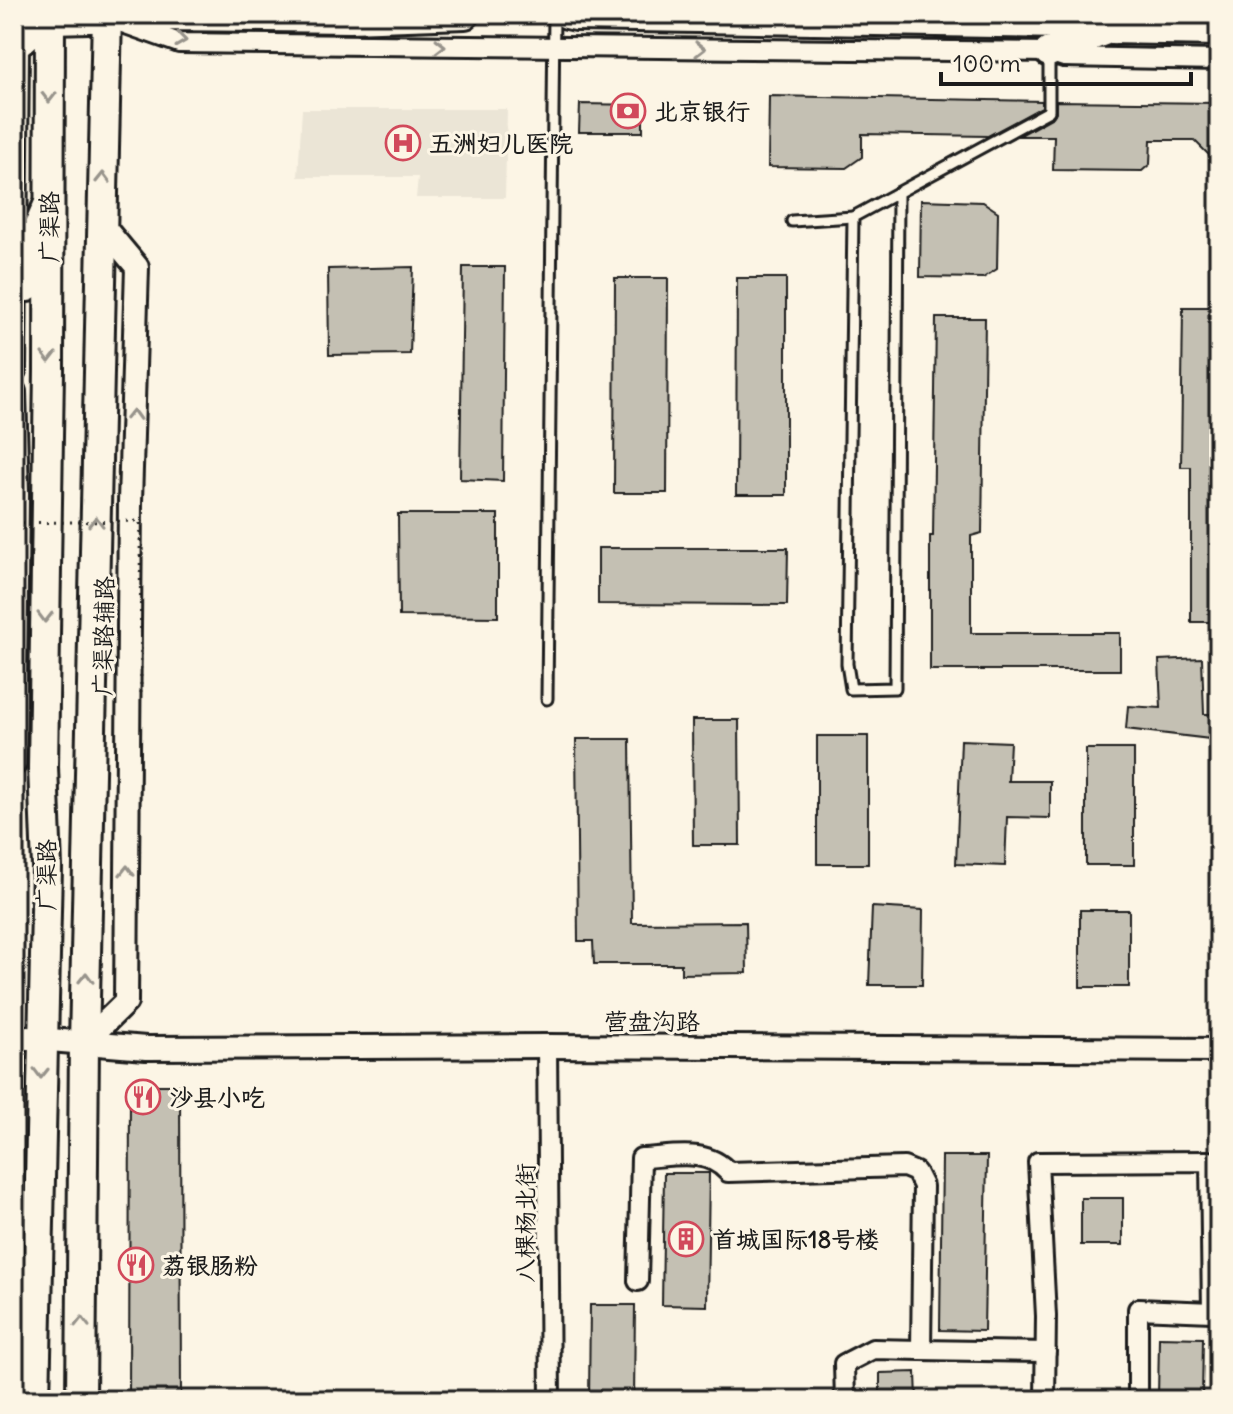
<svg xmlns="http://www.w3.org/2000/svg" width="1233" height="1414" font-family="Delius,'LXGW WenKai TC',sans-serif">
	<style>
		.built { fill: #ebe5d6 }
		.building { fill: #c4c0b3; stroke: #1c1c1c; stroke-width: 2 }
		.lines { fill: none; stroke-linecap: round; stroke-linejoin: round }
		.service-casing { stroke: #1c1c1c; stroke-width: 15 }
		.minor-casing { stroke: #1c1c1c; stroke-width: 24 }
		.tertiary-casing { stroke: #1c1c1c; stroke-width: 28 }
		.primary-casing { stroke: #1c1c1c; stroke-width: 34 }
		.service { stroke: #fcf5e5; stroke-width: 9 }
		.minor { stroke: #fcf5e5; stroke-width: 18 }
		.tertiary { stroke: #fcf5e5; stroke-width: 22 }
		.primary { stroke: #fcf5e5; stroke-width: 28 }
		.path-bridge { stroke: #1c1c1c; stroke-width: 3; stroke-dasharray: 2 6; stroke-linecap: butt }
		.oneway { stroke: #97938b }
		.labels { text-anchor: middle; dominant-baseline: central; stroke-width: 6; stroke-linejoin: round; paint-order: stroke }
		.poi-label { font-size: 24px; font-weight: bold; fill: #1c1c1c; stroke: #fcf5e5; text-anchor: start }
		.street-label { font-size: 24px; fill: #1c1c1c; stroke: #fcf5e5 }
	</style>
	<rect width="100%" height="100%" fill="#fcf5e5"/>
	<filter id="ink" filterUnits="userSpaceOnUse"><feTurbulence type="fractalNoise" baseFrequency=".0125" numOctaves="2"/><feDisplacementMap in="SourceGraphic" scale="16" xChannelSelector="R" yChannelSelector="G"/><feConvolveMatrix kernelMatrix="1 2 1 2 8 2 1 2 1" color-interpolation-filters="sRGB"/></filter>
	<g filter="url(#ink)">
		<polygon class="built" points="302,109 507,109 505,198 416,198 418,177 298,177"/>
		<g class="building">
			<polygon points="769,96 1042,101 1042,107 988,136 862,134 862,157 846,168 768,167"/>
			<polygon points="1056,101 1219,103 1219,165 1194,140 1151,140 1150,164 1142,171 1053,170 1054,136 1019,136 1053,117 1056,112"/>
			<polygon points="580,104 643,105 643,132 579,132"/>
			<polygon points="921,200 983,202 998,212 997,269 983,278 920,277"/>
			<polygon points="413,267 410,354 329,355 328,269"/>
			<polygon points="463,267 505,267 503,481 460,479"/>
			<polygon points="615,278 668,278 667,493 614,493"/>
			<polygon points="737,278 786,278 786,495 736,495"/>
			<polygon points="1183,307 1219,307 1217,467 1219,466 1219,622 1191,622 1191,467 1181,467"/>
			<polygon points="936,318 985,318 982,533 971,536 971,633 1120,633 1120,670 930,670 930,536 933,536"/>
			<polygon points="398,514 498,514 498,617 399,616"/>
			<polygon points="598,548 788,548 787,605 598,604"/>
			<polygon points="1202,658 1204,714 1219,714 1219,740 1126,729 1128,706 1161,708 1159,660"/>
			<polygon points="692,720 739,720 740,845 693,845"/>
			<rect x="817" y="736" width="51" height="128"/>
			<polygon points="576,739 630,739 632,923 746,922 747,973 681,974 681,964 594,964 593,941 578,941"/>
			<polygon points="961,740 1010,742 1008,781 1050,781 1050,818 1007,817 1005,866 956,864"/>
			<rect x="1086" y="749" width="48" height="116"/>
			<polygon points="872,907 923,910 922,985 869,985"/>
			<rect x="1080" y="910" width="49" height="77"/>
			<polygon points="130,1085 180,1085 181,1400 129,1400"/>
			<polygon points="942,1156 987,1156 984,1331 940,1330"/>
			<polygon points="664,1173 709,1173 707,1306 662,1305"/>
			<rect x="1081" y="1198" width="42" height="47"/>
			<polygon points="590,1305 635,1305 634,1400 589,1400"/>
			<polygon points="1159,1337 1203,1338 1202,1400 1158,1400"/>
			<polygon points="916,1372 917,1400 880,1400 880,1373"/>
		</g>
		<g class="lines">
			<g class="service-casing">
				<g id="service">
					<polyline points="898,195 895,688 851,689 847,664 853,217 1049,111 1049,54"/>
					<polyline points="792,221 853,217"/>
					<polyline points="547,699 554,14"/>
				</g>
			</g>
			<g class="minor-casing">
				<g id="minor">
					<polyline points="120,22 179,43 1049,52 1064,57 1219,60"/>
					<polyline points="547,1046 550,1400"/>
					<path d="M638,1281L641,1158C671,1157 707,1147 728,1172L904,1167L916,1172L923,1186L921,1350L1046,1352"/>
					<polyline points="845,1400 844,1364 873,1349 921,1350"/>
					<polyline points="1045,1400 1046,1316 1038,1162 1210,1161 1212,1312 1138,1309 1138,1400"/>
				</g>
			</g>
			<g class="tertiary-casing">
				<g id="tertiary">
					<polyline points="28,290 30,281 32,235 47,200"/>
					<polyline points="14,370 17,48 50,19"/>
					<polyline points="14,392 17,494 14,764"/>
					<polyline points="14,1037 146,1048 547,1046 1219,1050"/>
					<polyline points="84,1043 126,1002 130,502 137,267 102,225"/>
				</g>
			</g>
			<g class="primary-casing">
				<g id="primary">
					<polyline points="567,14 576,16 1061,24 1107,29 1219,31"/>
					<polyline points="14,20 165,16 350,18 465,14"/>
					<polyline points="1049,52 1104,31"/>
					<polyline points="35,1400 47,867 43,767 49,370 50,14"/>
					<polyline points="81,1400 84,1043 107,14"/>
				</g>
			</g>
			<use href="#service" class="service"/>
			<use href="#minor" class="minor"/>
			<use href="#tertiary" class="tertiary"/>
			<use href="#primary" class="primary"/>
			<polyline class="path-bridge" points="14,523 140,521 141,696"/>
		</g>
		<defs><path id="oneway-chevron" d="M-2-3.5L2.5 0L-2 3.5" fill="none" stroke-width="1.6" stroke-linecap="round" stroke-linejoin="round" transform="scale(2)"/></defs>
		<g class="oneway">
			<use href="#oneway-chevron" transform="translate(181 40) rotate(8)"/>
			<use href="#oneway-chevron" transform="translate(440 46) rotate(1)"/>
			<use href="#oneway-chevron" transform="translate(700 49)"/>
			<use href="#oneway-chevron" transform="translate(49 97) rotate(90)"/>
			<use href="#oneway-chevron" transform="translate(103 178) rotate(-89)"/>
			<use href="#oneway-chevron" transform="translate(49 357) rotate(90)"/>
			<use href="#oneway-chevron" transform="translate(133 415) rotate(-88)"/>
			<use href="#oneway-chevron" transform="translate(96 522) rotate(-89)"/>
			<use href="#oneway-chevron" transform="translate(45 617) rotate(91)"/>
			<use href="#oneway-chevron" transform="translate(127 871) rotate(-89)"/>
			<use href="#oneway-chevron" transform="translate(86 978) rotate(-89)"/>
			<use href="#oneway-chevron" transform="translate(41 1073) rotate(91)"/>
			<use href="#oneway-chevron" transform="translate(82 1322) rotate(-89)"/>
		</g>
	</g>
	<defs>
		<g id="bank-ring" transform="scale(1.8)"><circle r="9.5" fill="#fcf5e5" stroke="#d1495b" stroke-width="1.5"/><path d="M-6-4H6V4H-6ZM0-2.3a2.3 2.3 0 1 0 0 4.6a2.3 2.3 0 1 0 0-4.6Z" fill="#d1495b"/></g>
		<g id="hospital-ring" transform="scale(1.8)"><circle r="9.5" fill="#fcf5e5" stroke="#d1495b" stroke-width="1.5"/><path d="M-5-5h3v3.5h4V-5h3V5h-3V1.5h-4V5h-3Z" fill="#d1495b"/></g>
		<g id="restaurant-ring" transform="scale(1.8)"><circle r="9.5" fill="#fcf5e5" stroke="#d1495b" stroke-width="1.5"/><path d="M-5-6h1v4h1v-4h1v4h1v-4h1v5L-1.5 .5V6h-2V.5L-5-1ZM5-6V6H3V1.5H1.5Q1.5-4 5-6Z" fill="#d1495b"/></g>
		<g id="building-ring" transform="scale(1.8)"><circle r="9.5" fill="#fcf5e5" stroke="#d1495b" stroke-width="1.5"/><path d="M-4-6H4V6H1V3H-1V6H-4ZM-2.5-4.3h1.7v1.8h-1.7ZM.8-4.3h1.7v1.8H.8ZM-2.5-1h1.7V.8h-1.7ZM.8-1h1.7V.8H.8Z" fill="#d1495b"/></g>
	</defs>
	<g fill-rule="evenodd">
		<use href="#bank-ring" x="628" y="111"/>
		<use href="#hospital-ring" x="403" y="143"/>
		<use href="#restaurant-ring" x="143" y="1097"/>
		<use href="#building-ring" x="686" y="1239"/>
		<use href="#restaurant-ring" x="136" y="1265"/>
	</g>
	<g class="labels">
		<g class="poi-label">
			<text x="654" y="111">北京银行</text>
			<text x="429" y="143">五洲妇儿医院</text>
			<text x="169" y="1097">沙县小吃</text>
			<text x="712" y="1239">首城国际18号楼</text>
			<text x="162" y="1265">荔银肠粉</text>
		</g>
		<g class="street-label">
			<text transform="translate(49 227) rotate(-90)">广渠路</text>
			<text transform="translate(103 636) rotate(-89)">广渠路辅路</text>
			<text transform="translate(46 875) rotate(-90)">广渠路</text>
			<text x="652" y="1021">营盘沟路</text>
			<text transform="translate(525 1223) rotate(-90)">八棵杨北街</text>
		</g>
	</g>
	<rect width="1233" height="1414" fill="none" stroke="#fcf5e5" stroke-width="48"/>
	<rect x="24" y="24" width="1185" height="1366" fill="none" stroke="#1c1c1c" stroke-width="3" filter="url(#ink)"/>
	<path d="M941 72v12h250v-12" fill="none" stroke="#1c1c1c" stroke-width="4"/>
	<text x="953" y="72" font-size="24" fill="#1c1c1c" stroke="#fcf5e5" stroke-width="6" paint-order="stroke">100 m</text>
</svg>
